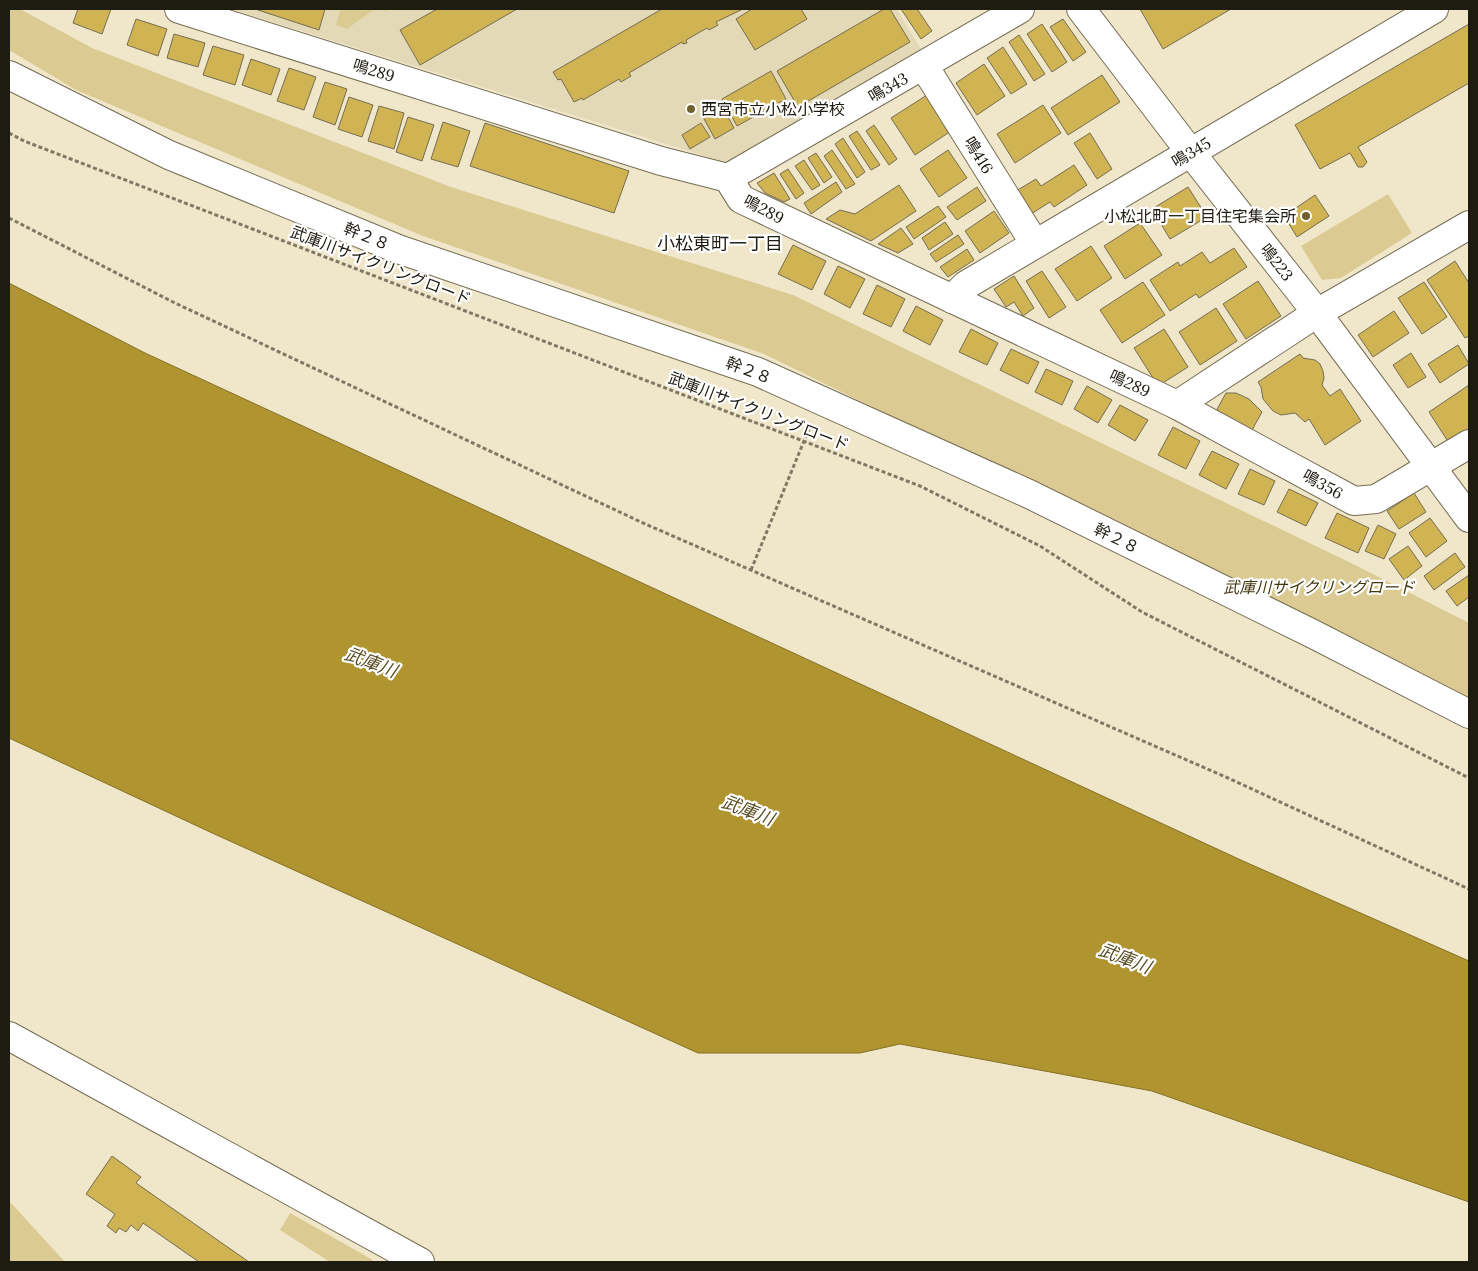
<svg xmlns="http://www.w3.org/2000/svg" width="1478" height="1271" font-family="Lora,'Noto Sans JP',serif">
	<style>
		.built { fill: #e4d9b7 }
		.green { fill: #dbca92 }
		.water { fill: #b0942f; stroke: #847026 }
		.building { fill: #d0b353; stroke: #756d53 }
		.lines { fill: none; stroke-linecap: round; stroke-linejoin: round }
		.minor-casing { stroke: #756d54; stroke-width: 30 }
		.tertiary-casing { stroke: #756d54; stroke-width: 30 }
		.path { stroke: #7e7865; stroke-width: 3; stroke-dasharray: 4 2.5; stroke-linecap: butt }
		.minor { stroke: #fff; stroke-width: 28 }
		.tertiary { stroke: #fff; stroke-width: 28 }
		.poi-dot { fill: #70602e; stroke: #fff; stroke-width: 2 }
		.labels { text-anchor: middle; dominant-baseline: central; stroke-width: 4.5; stroke-linejoin: round; paint-order: stroke }
		.street-label { font-size: 16px; fill: #1e1b11; stroke: #fff }
		.poi-label { font-size: 16px; fill: #1e1b11; stroke: #fff; text-anchor: start }
		.park-label { font-size: 16px; font-style: italic; fill: #42370d; stroke: #fff }
		.neighbourhood-label { font-size: 18px; fill: #1e1b11; stroke: #fff }
		.water-label { font-size: 18px; font-style: italic; fill: #5b4f27; stroke: #fff }
	</style>
	<rect width="100%" height="100%" fill="#f0e7ca"/>
	<polygon class="built" points="231,9 897,9 923,53 734,165"/>
	<g class="green">
		<polygon points="9,9 20,9 92,48 451,187 793,295 1351,563 1469,623 1469,699 764,354 423,236 76,90 9,50"/>
		<polygon points="335,9 391,9 386,11 375,9 347,29 336,25 340,11"/>
		<polygon points="1388,194 1412,233 1341,278 1322,280 1301,246"/>
		<polygon points="10,1202 65,1262 9,1262"/>
		<polygon points="290,1213 373,1260 371,1262 330,1262 280,1230"/>
	</g>
	<polygon class="water" points="9,283 145,353 1243,861 1469,961 1469,1202 1152,1091 900,1044 860,1053 698,1053 210,832 9,738"/>
	<g class="building">
		<polygon points="78,9 111,9 102,34 73,23"/>
		<polygon points="255,9 325,9 319,30"/>
		<polygon points="437,9 517,9 420,65 400,30"/>
		<polygon points="662,9 743,9 716,22 718,25 709,30 707,28 686,40 687,43 683,44 682,42 629,73 631,76 621,82 619,79 583,100 582,98 574,102 561,79 558,80 553,72"/>
		<polygon points="752,9 801,9 807,19 755,50 736,19"/>
		<polygon points="884,9 890,9 910,42 798,107 777,71"/>
		<polygon points="901,9 917,9 932,31 921,39"/>
		<polygon points="1140,9 1231,9 1163,49"/>
		<polygon points="136,19 167,29 158,56 127,45"/>
		<polygon points="1063,19 1086,52 1073,61 1050,27"/>
		<polygon points="1042,24 1067,62 1052,72 1027,34"/>
		<polygon points="1469,24 1469,83 1358,147 1367,162 1363,167 1358,167 1350,153 1320,169 1295,125"/>
		<polygon points="174,34 205,43 198,67 167,58"/>
		<polygon points="1019,35 1045,74 1034,81 1009,42"/>
		<polygon points="213,46 244,55 235,85 203,75"/>
		<polygon points="1003,47 1027,84 1011,94 987,58"/>
		<polygon points="251,59 280,69 271,95 242,85"/>
		<polygon points="984,64 1005,96 977,115 956,83"/>
		<polygon points="289,68 316,77 304,110 277,101"/>
		<polygon points="771,71 786,99 737,126 722,99"/>
		<polygon points="1102,75 1120,102 1068,135 1051,108"/>
		<polygon points="325,82 347,89 335,125 313,117"/>
		<polygon points="927,95 951,131 915,155 891,118"/>
		<polygon points="349,97 373,105 362,137 338,129"/>
		<polygon points="1043,105 1061,133 1015,163 997,134"/>
		<polygon points="379,106 404,113 394,149 368,141"/>
		<polygon points="722,106 734,128 715,139 703,117"/>
		<polygon points="408,117 434,125 422,161 396,152"/>
		<polygon points="443,122 470,131 458,167 431,159"/>
		<polygon points="485,123 629,171 614,213 470,166"/>
		<polygon points="701,123 710,137 690,149 682,135"/>
		<polygon points="874,125 897,159 889,165 866,131"/>
		<polygon points="857,131 880,165 871,170 849,136"/>
		<polygon points="1090,133 1112,169 1097,179 1074,143"/>
		<polygon points="843,138 865,172 857,178 835,144"/>
		<polygon points="832,150 855,184 846,189 824,156"/>
		<polygon points="948,150 967,178 939,197 920,169"/>
		<polygon points="816,153 832,177 824,183 808,158"/>
		<polygon points="804,160 820,185 812,190 795,166"/>
		<polygon points="1074,165 1087,185 1054,207 1050,202 1031,214 1016,191 1036,179 1041,186"/>
		<polygon points="788,169 804,193 796,199 780,174"/>
		<polygon points="774,173 790,199 784,202 765,193 757,183"/>
		<polygon points="836,182 842,192 811,214 804,203"/>
		<polygon points="899,185 916,211 871,241 826,219 840,210 855,214"/>
		<polygon points="977,187 986,201 957,220 947,207"/>
		<polygon points="1188,187 1207,217 1170,239 1152,209"/>
		<polygon points="1315,195 1329,216 1297,237 1284,216"/>
		<polygon points="938,206 946,217 914,239 906,227"/>
		<polygon points="994,211 1009,233 980,253 965,231"/>
		<polygon points="945,222 953,234 929,250 922,238"/>
		<polygon points="1140,223 1162,255 1125,279 1104,246"/>
		<polygon points="901,228 913,244 898,253 878,244"/>
		<polygon points="958,235 964,244 936,262 930,254"/>
		<polygon points="793,245 826,261 812,290 778,274"/>
		<polygon points="1091,246 1112,278 1077,301 1055,269"/>
		<polygon points="1234,248 1247,267 1199,298 1196,294 1170,311 1150,280 1178,262 1180,266 1202,252 1210,263"/>
		<polygon points="967,249 974,260 948,277 940,267"/>
		<polygon points="1455,261 1469,283 1469,336 1465,338 1427,280"/>
		<polygon points="838,266 865,279 850,308 824,294"/>
		<polygon points="1042,271 1066,307 1049,318 1026,281"/>
		<polygon points="1014,276 1034,308 1023,316 1014,302 1006,307 994,289"/>
		<polygon points="1258,281 1281,316 1246,339 1223,304"/>
		<polygon points="1143,282 1165,315 1122,343 1100,310"/>
		<polygon points="1424,282 1447,317 1422,334 1398,298"/>
		<polygon points="877,285 905,299 891,327 863,314"/>
		<polygon points="916,306 943,320 930,345 903,331"/>
		<polygon points="1216,308 1237,341 1200,365 1179,332"/>
		<polygon points="1394,311 1409,333 1373,357 1358,335"/>
		<polygon points="971,329 998,343 987,365 959,352"/>
		<polygon points="1164,329 1188,367 1158,386 1134,348"/>
		<polygon points="1458,345 1469,364 1440,383 1428,364"/>
		<polygon points="1011,349 1039,362 1028,384 1000,370"/>
		<polygon points="1411,353 1426,377 1408,388 1393,365"/>
		<polygon points="1300,354 1303,358 1315,360 1320,364 1323,371 1324,378 1322,385 1330,396 1340,389 1361,421 1325,445 1309,419 1305,422 1295,413 1281,415 1273,411 1263,399 1261,387 1258,382"/>
		<polygon points="1046,369 1073,381 1062,405 1035,392"/>
		<polygon points="1469,385 1469,429 1449,443 1429,412"/>
		<polygon points="1087,386 1112,400 1098,423 1074,409"/>
		<polygon points="1226,393 1236,393 1249,399 1262,412 1251,432 1215,413"/>
		<polygon points="1120,405 1148,420 1135,441 1108,425"/>
		<polygon points="1173,427 1200,441 1186,469 1158,455"/>
		<polygon points="1212,451 1239,464 1226,489 1199,475"/>
		<polygon points="1250,469 1275,481 1264,505 1238,494"/>
		<polygon points="1289,489 1318,503 1306,526 1277,512"/>
		<polygon points="1414,493 1426,512 1399,529 1387,511"/>
		<polygon points="1337,513 1369,528 1358,553 1325,538"/>
		<polygon points="1430,518 1447,541 1426,557 1409,533"/>
		<polygon points="1378,525 1396,534 1384,559 1365,551"/>
		<polygon points="1408,546 1422,566 1404,580 1389,559"/>
		<polygon points="1455,553 1465,567 1434,590 1424,576"/>
		<polygon points="1469,575 1469,597 1457,606 1446,591"/>
		<polygon points="112,1156 141,1177 136,1183 249,1262 199,1262 143,1223 138,1231 131,1225 126,1232 119,1228 116,1233 107,1226 115,1214 86,1194"/>
	</g>
	<g class="lines">
		<g class="minor-casing">
			<g id="minor">
				<polyline points="179,9 661,161 728,178 741,199 1177,405 1317,313 1469,225"/>
				<polyline points="1081,9 1191,153 1317,313 1469,518"/>
				<polyline points="924,66 1035,244"/>
				<polyline points="728,178 1020,9"/>
				<polyline points="952,299 966,285 1434,9"/>
				<polyline points="1177,405 1354,501 1376,499 1469,444"/>
				<polyline points="9,1036 420,1262"/>
			</g>
		</g>
		<g class="tertiary-casing">
			<polyline id="tertiary" points="9,75 169,155 398,249 758,372 1029,494 1313,634 1469,714"/>
		</g>
		<g class="path">
			<polyline points="9,133 24,141 920,486 1040,546 1142,612 1469,778"/>
			<polyline points="9,218 173,302 643,523 1228,778 1469,889"/>
			<polyline points="751,570 811,424"/>
		</g>
		<use href="#minor" class="minor"/>
		<use href="#tertiary" class="tertiary"/>
	</g>
	<g class="poi-dot">
		<circle cx="691" cy="109" r="5"/>
		<circle cx="1306" cy="216" r="5"/>
	</g>
	<g class="labels">
		<g class="street-label">
			<text transform="translate(374 70) rotate(17)">鳴289</text>
			<text transform="translate(888 87) rotate(-30)">鳴343</text>
			<text transform="translate(1191 152) rotate(-31)">鳴345</text>
			<text transform="translate(979 155) rotate(58)">鳴416</text>
			<text transform="translate(764 209) rotate(28)">鳴289</text>
			<text transform="translate(367 236) rotate(22)">幹２８</text>
			<text transform="translate(1277 262) rotate(52)">鳴223</text>
			<text transform="translate(381 265) rotate(21)">武庫川サイクリングロード</text>
			<text transform="translate(749 370) rotate(21)">幹２８</text>
			<text transform="translate(1130 383) rotate(25)">鳴289</text>
			<text transform="translate(759 411) rotate(21)">武庫川サイクリングロード</text>
			<text transform="translate(1323 484) rotate(29)">鳴356</text>
			<text transform="translate(1117 538) rotate(26)">幹２８</text>
		</g>
		<g class="poi-label">
			<text x="701" y="109">西宮市立小松小学校</text>
			<text x="1296" y="216" text-anchor="end">小松北町一丁目住宅集会所</text>
		</g>
		<g class="park-label">
			<text x="1319" y="587">武庫川サイクリングロード</text>
		</g>
		<g class="neighbourhood-label">
			<text x="720" y="243">小松東町一丁目</text>
		</g>
		<g class="water-label">
			<text transform="translate(371 662) rotate(21)">武庫川</text>
			<text transform="translate(748 810) rotate(21)">武庫川</text>
			<text transform="translate(1125 958) rotate(21)">武庫川</text>
		</g>
	</g>
	<rect width="1478" height="1271" fill="none" stroke="#1e1b11" stroke-width="20"/>
</svg>
